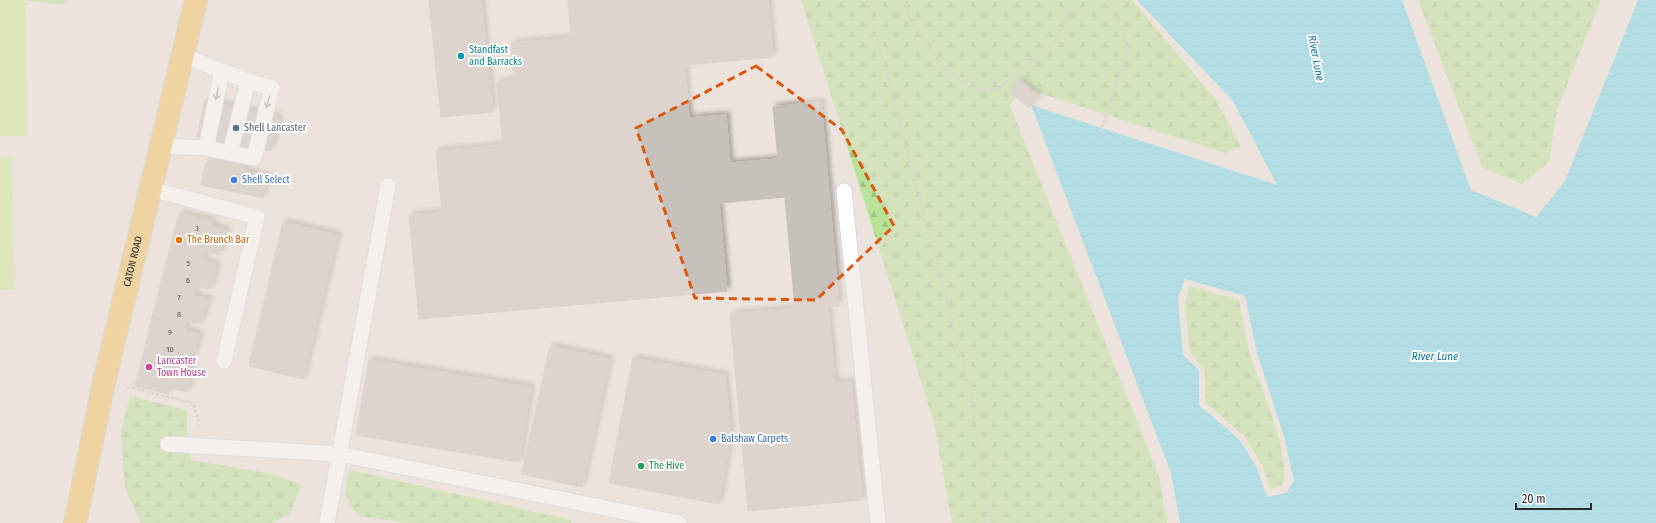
<svg xmlns="http://www.w3.org/2000/svg" width="1656" height="523" font-family="'Fira Sans Condensed',sans-serif">
	<style>
		.forest { fill: url(#forest-firs) }
		.pitch { fill: #cdeb93 }
		.water { fill: url(#water-waves); fill-rule: evenodd }
		.building { fill: #c7c1bb; stroke: #c7bfb5; filter: url(#shadow) }
		.lines { fill: none; stroke-linecap: round; stroke-linejoin: round }
		.service-casing { stroke: #d1d6e3; stroke-width: 17 }
		.primary-casing { stroke: #c3c3c3; stroke-width: 24 }
		.path { stroke: #c3c3c3; stroke-width: 2.5; stroke-dasharray: 3 2; stroke-linecap: butt }
		.service { stroke: #fff; stroke-width: 15 }
		.primary { stroke: #f1c25c; stroke-width: 22 }
		.oneway { stroke: #9f9f9f }
		.marked { fill: none; stroke: #de570e; stroke-width: 3; stroke-dasharray: 8 5; stroke-linejoin: round }
		.culture-dot { fill: #0f9aa8; stroke: #fff; stroke-width: 1.5 }
		.service-dot { fill: #5c6f8a; stroke: #fff; stroke-width: 1.5 }
		.shop-dot { fill: #3f7fe0; stroke: #fff; stroke-width: 1.5 }
		.food-dot { fill: #e8710a; stroke: #fff; stroke-width: 1.5 }
		.hotel-dot { fill: #d1479c; stroke: #fff; stroke-width: 1.5 }
		.leisure-dot { fill: #2e9e5b; stroke: #fff; stroke-width: 1.5 }
		.labels { text-anchor: middle; dominant-baseline: central; stroke-width: 4; stroke-linejoin: round; paint-order: stroke }
		.number-label { font-size: 8px; fill: #51504e }
		.culture-label { font-size: 10px; fill: #0d838f; stroke: #fff; text-anchor: start }
		.service-label { font-size: 10px; fill: #4e5e75; stroke: #fff; text-anchor: start }
		.shop-label { font-size: 10px; fill: #366cbe; stroke: #fff; text-anchor: start }
		.food-label { font-size: 10px; fill: #c56008; stroke: #fff; text-anchor: start }
		.street-label { font-size: 10px; fill: #2a2a2a; stroke: #fff }
		.hotel-label { font-size: 10px; fill: #b23c85; stroke: #fff; text-anchor: start }
		.leisure-label { font-size: 10px; fill: #27864d; stroke: #fff; text-anchor: start }
		.water-label { font-size: 11px; font-style: italic; fill: #0d769b; stroke: #fff }
	</style>
	<defs>
		<pattern id="forest-firs" width="22" height="20" patternUnits="userSpaceOnUse"><rect width="22" height="20" fill="#b8e398"/><path d="M5 1l3.5 6h-7zM16 11l3.5 6h-7z" fill="#9ec383"/></pattern>
		<pattern id="water-waves" width="16" height="10" patternUnits="userSpaceOnUse"><rect width="16" height="10" fill="#6ed8ef"/><path d="M0 5q4-4 8 0t8 0" fill="none" stroke="#5fbacd"/></pattern>
		<filter id="shadow"><feDropShadow dx="3.5" dy="-3.5" stdDeviation="2" flood-color="#0004"/></filter>
	</defs>
	<rect width="100%" height="100%" fill="#ece4dc"/>
	<g class="forest">
		<polygon points="22,0 65,0 65,5"/>
		<polygon points="801,0 1132,0 1216,100 1241,147 1225,153 1020,87 1010,106 1159,476 1167,523 952,523 934,423"/>
		<polygon points="1418,0 1601,0 1557,110 1549,162 1522,184 1482,167"/>
		<path d="M1189,286L1239,300C1243,318 1245,337 1250,355C1258,382 1294,461 1282,485L1270,489L1262,465L1245,437L1205,402V372L1190,352L1185,303Z"/>
		<polygon points="130,396 187,410 187,442 191,460 268,473 302,484 290,514 272,523 141,523 125,488 121,432"/>
		<path d="M350,470L572,520L571,523H407L359,516C344,498 343,492 350,470Z"/>
	</g>
	<g class="pitch">
		<polygon points="0,0 26,0 27,136 0,136"/>
		<polygon points="12,156 14,289 0,290 0,157"/>
	</g>
	<path class="water" d="M1137,0H1402L1471,190L1536,217L1565,181L1638,0H1656V523H1180L1171,473L1031,105L1277,185L1233,101ZM1185,279L1245,296L1257,353L1284,437L1294,481L1286,493L1267,497L1256,466L1240,440L1199,405V370L1183,355L1178,298Z"/>
	<g class="building">
		<polygon points="429,0 481,0 493,112 441,117"/>
		<polygon points="568,0 768,0 773,57 685,65 689,118 726,115 730,163 778,159 773,107 821,102 839,306 828,307 835,383 851,382 862,500 748,511 730,314 795,308 785,197 719,203 727,291 419,319 409,215 442,212 436,151 503,145 497,82 514,80 511,43 571,38"/>
		<polygon points="1019,79 1039,96 1029,108 1009,91"/>
		<polygon points="205,100 279,117 271,151 249,146 242,177 208,169 214,141 197,137"/>
		<polygon points="206,163 268,176 263,198 201,185"/>
		<polygon points="179,213 213,221 212,226 227,230 223,242 175,230"/>
		<polygon points="283,222 338,235 303,379 249,366"/>
		<polygon points="175,230 223,242 220,255 205,251 204,256 170,248"/>
		<polygon points="170,248 204,256 203,261 217,264 214,277 166,265"/>
		<polygon points="166,265 214,277 211,289 196,286 195,291 161,282"/>
		<polygon points="161,282 195,291 194,296 209,299 205,312 157,300"/>
		<polygon points="157,300 205,312 202,324 187,321 186,326 152,317"/>
		<polygon points="152,317 186,326 185,330 200,334 197,347 148,334"/>
		<polygon points="148,334 197,347 193,359 178,355 177,360 144,352"/>
		<polygon points="550,346 610,359 582,487 522,474"/>
		<polygon points="144,352 177,360 176,365 193,369 187,392 170,388 168,394 135,386"/>
		<polygon points="633,358 725,375 731,436 719,504 609,483"/>
		<polygon points="369,360 531,387 519,462 356,435"/>
	</g>
	<g class="lines">
		<g class="service-casing">
			<g id="service">
				<polyline points="161,146 206,148 222,71 182,55"/>
				<polyline points="206,148 230,153 248,81 222,71"/>
				<polyline points="230,153 254,158 272,88 248,81"/>
				<polyline points="151,189 257,217 224,361"/>
				<polyline points="844,191 878,523"/>
				<polyline points="168,444 339,454 679,523"/>
				<polyline points="327,523 388,186"/>
			</g>
		</g>
		<g class="primary-casing">
			<g id="primary">
				<path id="s1" d="M75,523L105,378L196,0"/>
			</g>
		</g>
		<g class="path">
			<polyline points="867,0 970,389 991,523"/>
			<polyline points="904,0 914,25 946,71 983,90 998,89 1055,42 1067,18 1070,6"/>
			<polyline points="1100,132 1127,52 1123,26 1110,10 1108,0"/>
			<polyline points="127,387 193,403 200,425"/>
		</g>
		<use href="#service" class="service"/>
		<use href="#primary" class="primary"/>
	</g>
	<defs><path id="oneway-shaft" d="M-6 0H5M1.5-3L5.5 0L1.5 3" fill="none" stroke-width="1.6" stroke-linecap="round" stroke-linejoin="round"/></defs>
	<g class="oneway">
		<use href="#oneway-shaft" transform="translate(217 94) rotate(102)"/>
		<use href="#oneway-shaft" transform="translate(268 102) rotate(104)"/>
	</g>
	<path d="M0 0H1656V523H0ZM756,66L842,130L894,226L816,300L695,298L636,128Z" fill="#ece4dc" fill-opacity=".55" fill-rule="evenodd"/>
	<path class="marked" d="M756,66L842,130L894,226L816,300L695,298L636,128Z"/>
	<circle class="culture-dot" cx="461" cy="56" r="4"/>
	<circle class="service-dot" cx="236" cy="128" r="4"/>
	<g class="shop-dot">
		<circle cx="234" cy="180" r="4"/>
		<circle cx="713" cy="439" r="4"/>
	</g>
	<circle class="food-dot" cx="179" cy="240" r="4"/>
	<circle class="hotel-dot" cx="149" cy="367" r="4"/>
	<circle class="leisure-dot" cx="641" cy="466" r="4"/>
	<g class="labels">
		<g class="number-label">
			<text x="197" y="228">3</text>
			<text x="188" y="263">5</text>
			<text x="188" y="280">6</text>
			<text x="179" y="297">7</text>
			<text x="179" y="314">8</text>
			<text x="170" y="332">9</text>
			<text x="170" y="349">10</text>
		</g>
		<g class="culture-label">
			<text x="469" y="50">Standfast<tspan x="469" dy="12">and Barracks</tspan></text>
		</g>
		<g class="service-label">
			<text x="244" y="128">Shell Lancaster</text>
		</g>
		<g class="shop-label">
			<text x="242" y="180">Shell Select</text>
			<text x="721" y="439">Balshaw Carpets</text>
		</g>
		<g class="food-label">
			<text x="187" y="240">The Brunch Bar</text>
		</g>
		<g class="street-label">
			<text stroke="none"><textPath href="#s1" startOffset="268">CATON ROAD</textPath></text>
		</g>
		<g class="hotel-label">
			<text x="157" y="361">Lancaster<tspan x="157" dy="12">Town House</tspan></text>
		</g>
		<g class="leisure-label">
			<text x="649" y="466">The Hive</text>
		</g>
		<g class="water-label">
			<text transform="translate(1316 58) rotate(79)">River Lune</text>
			<text x="1435" y="356">River Lune</text>
		</g>
	</g>
	<path d="M1516 503v6h75v-6" fill="none" stroke="#2a2a2a" stroke-width="2"/>
	<text x="1522" y="503" font-size="12" fill="#2a2a2a" stroke="#ffffff" stroke-width="3" paint-order="stroke">20 m</text>
</svg>
